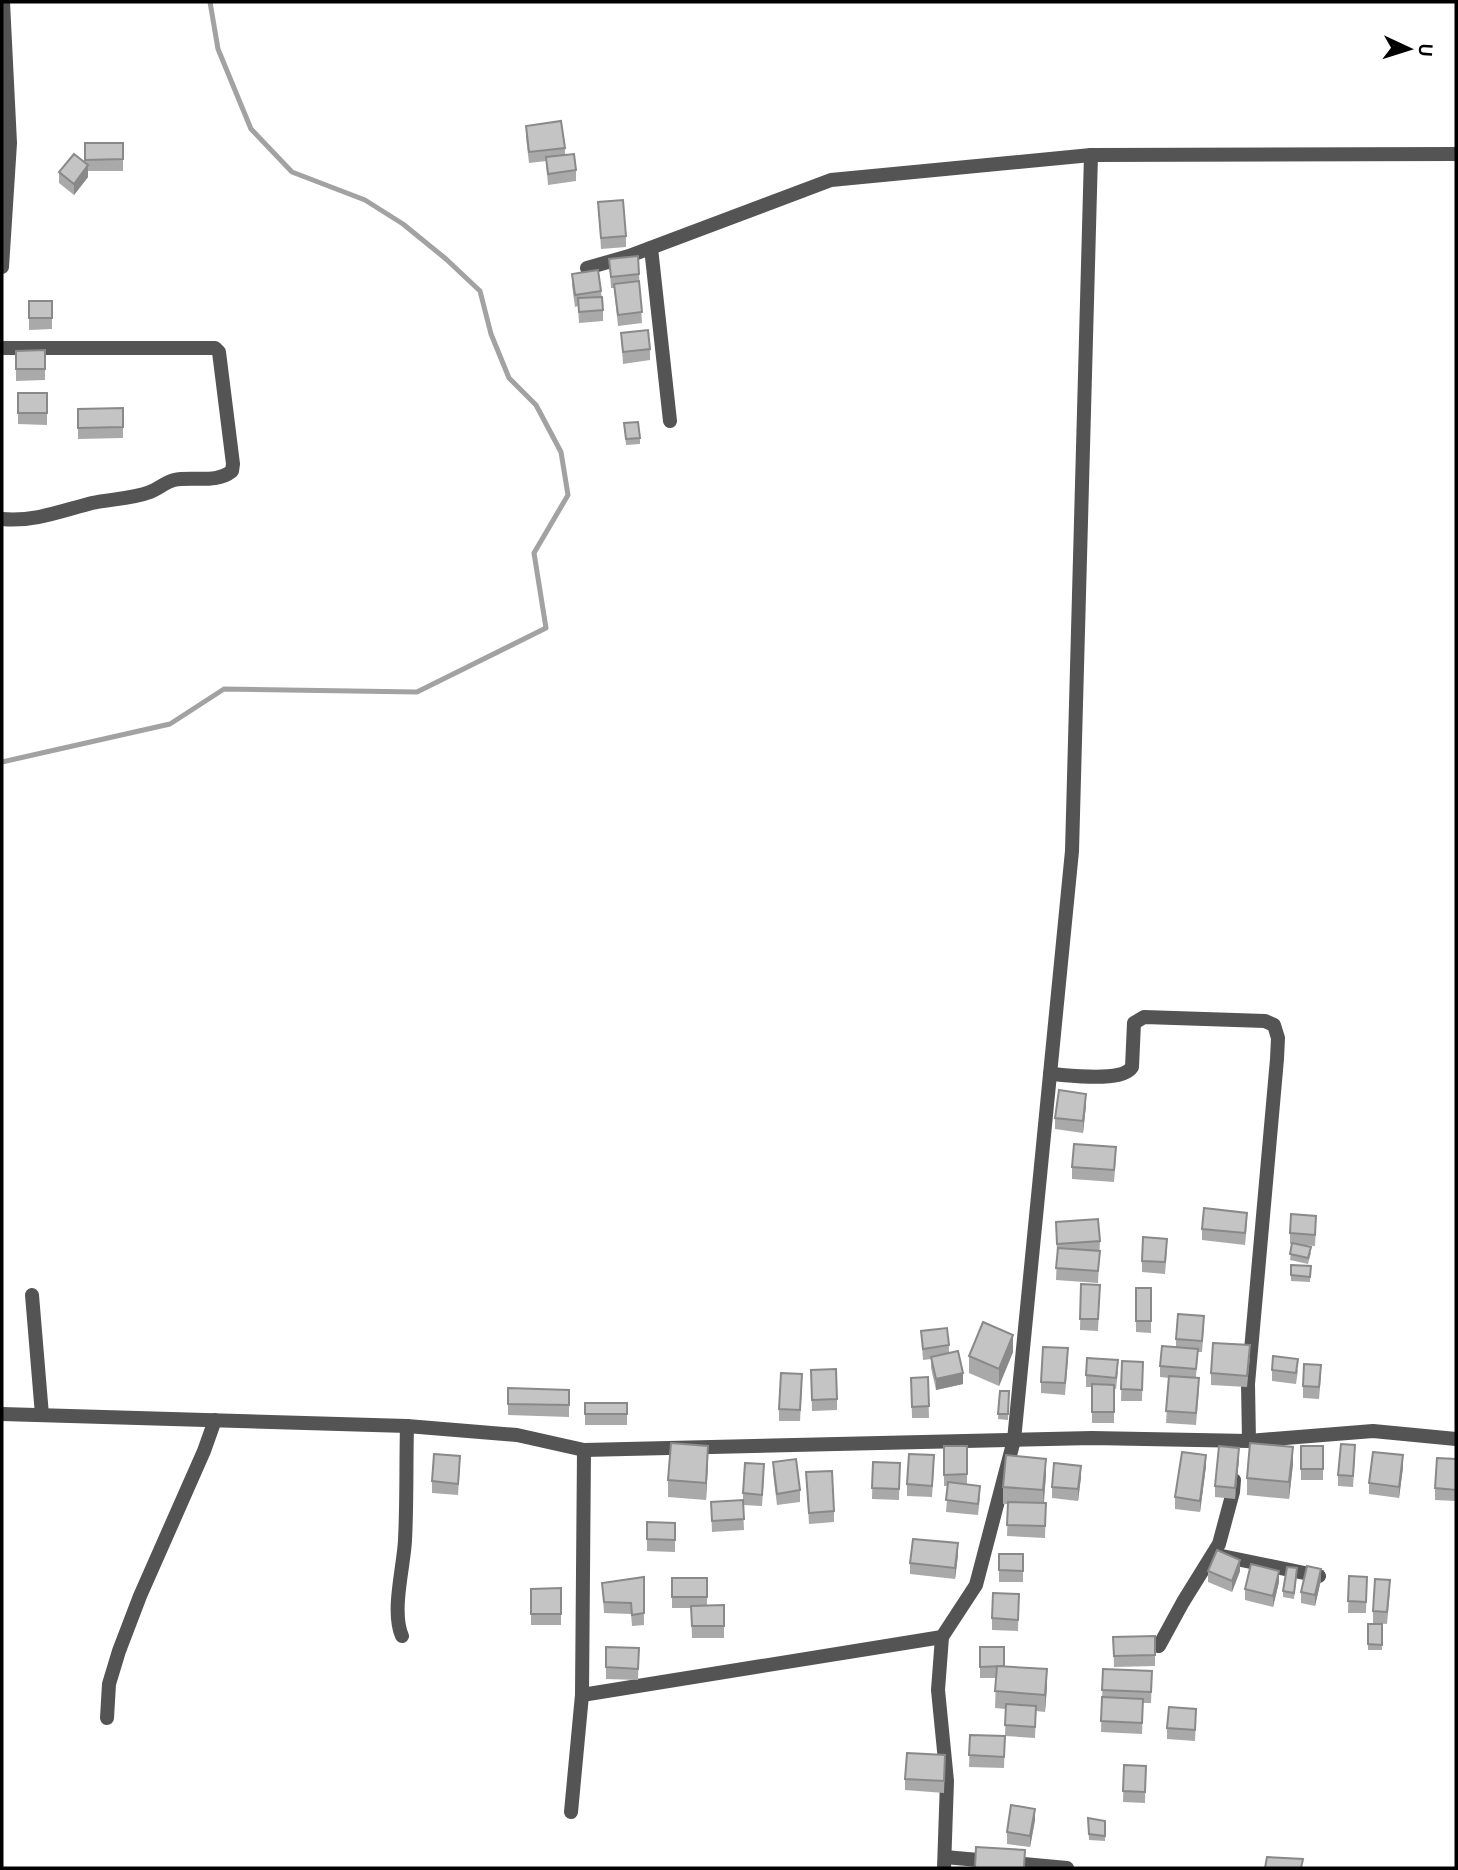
<svg xmlns="http://www.w3.org/2000/svg" width="1458" height="1870" font-family="'Space Grotesk',sans-serif">
	<style>
		.lines { fill: none; stroke-linecap: round; stroke-linejoin: round }
		.stream { stroke: #a2a2a2; stroke-width: 5 }
		.minor { stroke: #545454; stroke-width: 14 }
		.tertiary { stroke: #545454; stroke-width: 14 }
		.wall { fill: #a9a9a9 }
		.shaded-wall { fill: #898989 }
		.building { fill: #c4c4c4; stroke: #898989; stroke-width: 2 }
	</style>
	<rect width="100%" height="100%" fill="#fff"/>
	<g class="lines">
		<polyline class="stream" points="2,762 170,724 224,689 417,692 546,628 534,553 568,495 561,452 536,405 509,378 491,334 480,291 446,259 403,224 365,200 292,172 251,129 218,49 210,2"/>
		<g class="minor">
			<polyline points="651,248 670,421"/>
			<polyline points="2,267 10,143 3,2"/>
			<polyline points="587,268 629,256 831,180 1091,155 1456,154"/>
			<path d="M2,348H215L219,352L233,464L232,471C216,484 193,476 174,480C165,482 159,489 150,492C132,499 110,499 92,503C61,511 34,522 2,519"/>
			<path d="M1050,1074C1069,1075 1122,1083 1132,1067L1134,1023L1144,1017L1265,1021L1274,1025L1278,1038L1277,1059L1248,1384L1249,1441"/>
			<polyline points="32,1295 42,1415"/>
			<polyline points="1222,1556 1319,1576"/>
			<path d="M402,1636C391,1611 404,1566 405,1540C407,1502 406,1464 407,1426"/>
			<polyline points="1159,1646 1183,1602 1219,1544 1233,1492 1234,1480"/>
			<polyline points="582,1695 942,1637"/>
			<polyline points="107,1718 109,1684 119,1651 140,1596 204,1451 215,1420"/>
			<polyline points="571,1812 582,1695 584,1450"/>
			<polyline points="945,1857 1067,1868"/>
			<polyline points="944,1868 947,1781 938,1690 942,1637 976,1585 1014,1440 1072,851 1091,155"/>
		</g>
		<polyline class="tertiary" points="2,1414 407,1426 517,1435 584,1450 1092,1438 1249,1441 1373,1431 1456,1439"/>
	</g>
	<g class="wall">
		<polygon points="526,126 565,148 565,155 576,170 576,181 548,185 546,161 529,163 526,137"/>
		<polygon points="85,143 123,143 123,171 88,171 88,177 74,195 59,183 59,172 85,163"/>
		<polygon points="598,202 626,236 626,247 601,249"/>
		<polygon points="609,259 639,274 642,323 618,326 614,288 611,288"/>
		<polygon points="572,274 601,291 603,310 603,321 579,323 578,306 575,307 572,285"/>
		<polygon points="29,301 52,301 52,329 29,330"/>
		<polygon points="621,333 650,349 650,360 623,364"/>
		<polygon points="45,350 45,380 16,381 16,351"/>
		<polygon points="18,393 47,393 47,425 18,424"/>
		<polygon points="123,408 123,438 78,439 78,409"/>
		<polygon points="624,423 640,438 640,444 626,445"/>
		<polygon points="1086,1105 1083,1133 1055,1129 1055,1118"/>
		<polygon points="1116,1158 1114,1182 1072,1179 1072,1167"/>
		<polygon points="1056,1222 1100,1241 1098,1283 1056,1280 1057,1255"/>
		<polygon points="1247,1224 1245,1245 1202,1240 1202,1229"/>
		<polygon points="1316,1227 1315,1246 1298,1245 1311,1253 1308,1264 1290,1260 1292,1244 1290,1244 1290,1233"/>
		<polygon points="1167,1250 1165,1274 1142,1272 1142,1261"/>
		<polygon points="1291,1265 1311,1266 1310,1282 1291,1281"/>
		<polygon points="1081,1284 1100,1285 1098,1331 1080,1330"/>
		<polygon points="1136,1288 1151,1288 1151,1333 1136,1332"/>
		<polygon points="1204,1327 1202,1352 1198,1352 1196,1377 1199,1389 1196,1425 1166,1423 1169,1378 1160,1377 1160,1366 1176,1347 1176,1339"/>
		<polygon points="921,1331 949,1345 949,1353 963,1384 936,1390 931,1368 931,1359 923,1360"/>
		<polygon points="1013,1352 999,1386 969,1373 969,1356"/>
		<polygon points="1250,1357 1247,1387 1211,1385 1211,1373"/>
		<polygon points="1068,1360 1065,1395 1041,1393 1041,1382"/>
		<polygon points="1122,1361 1143,1362 1142,1401 1121,1401"/>
		<polygon points="811,1370 837,1399 837,1410 812,1411"/>
		<polygon points="1272,1370 1298,1370 1296,1384 1272,1381"/>
		<polygon points="1118,1371 1116,1389 1114,1389 1114,1423 1092,1423 1092,1387 1086,1387 1086,1375"/>
		<polygon points="928,1377 929,1418 912,1418 911,1378"/>
		<polygon points="1321,1377 1319,1399 1303,1398 1303,1386"/>
		<polygon points="802,1385 800,1421 779,1421 779,1409"/>
		<polygon points="508,1388 569,1390 569,1417 508,1415"/>
		<polygon points="1000,1391 1009,1391 1008,1420 998,1419"/>
		<rect x="585" y="1403" width="42" height="22"/>
		<polygon points="944,1446 967,1446 967,1484 980,1497 978,1515 946,1512 948,1486 944,1486"/>
		<rect x="1301" y="1446" width="22" height="34"/>
		<polygon points="1355,1457 1353,1487 1338,1486 1338,1475"/>
		<polygon points="1239,1459 1235,1499 1215,1497 1215,1486"/>
		<polygon points="1456,1459 1456,1501 1435,1500 1435,1488"/>
		<polygon points="708,1462 706,1500 668,1497 668,1480"/>
		<polygon points="773,1462 800,1490 800,1502 777,1505 773,1473"/>
		<polygon points="873,1462 900,1463 899,1500 872,1499"/>
		<polygon points="1293,1464 1289,1499 1247,1495 1247,1478"/>
		<polygon points="1206,1466 1200,1512 1175,1509 1175,1497"/>
		<polygon points="460,1467 458,1495 432,1493 432,1481"/>
		<polygon points="934,1467 932,1497 907,1496 907,1484"/>
		<polygon points="1403,1467 1399,1498 1369,1494 1369,1483"/>
		<polygon points="806,1472 834,1511 834,1522 809,1524"/>
		<polygon points="1046,1475 1044,1503 1046,1503 1045,1538 1007,1536 1008,1504 1003,1504 1003,1487"/>
		<polygon points="764,1476 762,1506 743,1505 744,1530 712,1532 711,1502 743,1500 743,1493"/>
		<polygon points="1081,1477 1078,1501 1052,1498 1052,1487"/>
		<polygon points="647,1522 675,1523 675,1552 647,1551"/>
		<rect x="999" y="1554" width="24" height="28"/>
		<polygon points="958,1555 955,1579 910,1574 910,1563"/>
		<polygon points="1208,1571 1240,1571 1232,1592 1208,1582"/>
		<polygon points="1297,1574 1294,1599 1283,1597 1283,1591"/>
		<polygon points="1349,1576 1367,1577 1366,1613 1348,1613"/>
		<polygon points="644,1577 644,1625 632,1626 631,1614 604,1613 602,1583"/>
		<polygon points="672,1578 707,1578 707,1605 724,1605 724,1638 692,1638 691,1608 672,1608"/>
		<polygon points="1321,1580 1315,1606 1301,1603 1301,1592"/>
		<polygon points="1279,1582 1273,1607 1245,1600 1245,1589"/>
		<polygon points="561,1588 561,1625 531,1625 531,1589"/>
		<polygon points="1390,1591 1387,1624 1373,1623 1373,1611"/>
		<polygon points="1019,1594 1018,1631 992,1630 992,1618"/>
		<rect x="1368" y="1624" width="14" height="26"/>
		<polygon points="1113,1637 1155,1655 1155,1666 1114,1667"/>
		<polygon points="606,1647 639,1648 638,1680 606,1679"/>
		<polygon points="980,1647 1004,1666 1047,1686 1045,1712 1036,1711 1035,1738 1005,1736 1006,1709 995,1708 996,1678 980,1678"/>
		<polygon points="1103,1669 1152,1671 1151,1703 1143,1703 1142,1734 1101,1732"/>
		<polygon points="1196,1720 1195,1741 1167,1739 1167,1728"/>
		<polygon points="970,1735 1005,1736 1004,1768 969,1767"/>
		<polygon points="1124,1765 1146,1766 1145,1803 1123,1802"/>
		<polygon points="945,1767 944,1793 905,1790 905,1779"/>
		<polygon points="1088,1818 1105,1821 1105,1841 1089,1840"/>
		<polygon points="1035,1820 1030,1847 1007,1844 1007,1832"/>
	</g>
	<g class="shaded-wall">
		<polygon points="88,165 88,177 74,195 74,184"/>
		<polygon points="1086,1094 1086,1105 1083,1133 1083,1121"/>
		<polygon points="1013,1335 1013,1352 999,1386 999,1369"/>
		<polygon points="963,1373 963,1384 936,1390 936,1379"/>
		<polygon points="708,1446 708,1462 706,1500 706,1483"/>
		<polygon points="1293,1447 1293,1464 1289,1499 1289,1482"/>
		<polygon points="1239,1448 1239,1459 1235,1499 1235,1488"/>
		<polygon points="1206,1455 1206,1466 1200,1512 1200,1501"/>
		<polygon points="1403,1455 1403,1467 1399,1498 1399,1487"/>
		<polygon points="1046,1459 1046,1475 1043,1507 1043,1490"/>
		<polygon points="1081,1466 1081,1477 1078,1501 1078,1489"/>
		<polygon points="958,1543 958,1555 955,1579 955,1568"/>
		<polygon points="1240,1560 1240,1571 1232,1592 1232,1581"/>
		<polygon points="1321,1569 1321,1580 1315,1606 1315,1595"/>
		<polygon points="1279,1571 1279,1582 1273,1607 1273,1596"/>
		<polygon points="1047,1669 1047,1686 1045,1712 1045,1695"/>
		<polygon points="1035,1809 1035,1820 1030,1847 1030,1836"/>
	</g>
	<g class="building">
		<polygon points="561,121 565,148 529,152 526,126"/>
		<polygon points="85,143 123,143 123,159 85,160"/>
		<polygon points="74,154 88,165 74,184 59,172"/>
		<polygon points="574,154 576,170 548,174 546,157"/>
		<polygon points="623,200 626,236 601,238 598,202"/>
		<polygon points="638,256 639,274 611,277 609,259"/>
		<polygon points="598,270 601,291 575,295 572,274"/>
		<polygon points="639,281 642,312 618,315 614,284"/>
		<polygon points="602,297 603,310 579,312 578,298"/>
		<rect x="29" y="301" width="23" height="17"/>
		<polygon points="648,330 650,349 623,352 621,333"/>
		<polygon points="45,350 45,369 16,369 16,351"/>
		<rect x="18" y="393" width="29" height="20"/>
		<polygon points="123,408 123,427 78,428 78,409"/>
		<polygon points="638,422 640,438 626,439 624,423"/>
		<polygon points="1059,1090 1086,1094 1083,1121 1055,1118"/>
		<polygon points="1074,1144 1116,1147 1114,1170 1072,1167"/>
		<polygon points="1204,1208 1247,1213 1245,1233 1202,1229"/>
		<polygon points="1291,1214 1316,1216 1315,1235 1290,1233"/>
		<polygon points="1098,1219 1100,1241 1057,1244 1056,1222"/>
		<polygon points="1143,1237 1167,1239 1165,1262 1142,1261"/>
		<polygon points="1292,1243 1311,1247 1308,1258 1290,1254"/>
		<polygon points="1058,1248 1100,1251 1098,1271 1056,1268"/>
		<polygon points="1291,1265 1311,1266 1310,1277 1291,1275"/>
		<polygon points="1081,1284 1100,1285 1098,1319 1080,1319"/>
		<rect x="1136" y="1288" width="15" height="33"/>
		<polygon points="1178,1314 1204,1316 1202,1341 1176,1339"/>
		<polygon points="983,1322 1013,1335 999,1369 969,1356"/>
		<polygon points="947,1328 949,1345 923,1349 921,1331"/>
		<polygon points="1213,1343 1250,1345 1247,1376 1211,1373"/>
		<polygon points="1162,1346 1198,1349 1196,1369 1160,1366"/>
		<polygon points="1043,1347 1068,1348 1065,1383 1041,1382"/>
		<polygon points="958,1351 963,1373 936,1379 931,1357"/>
		<polygon points="1273,1356 1298,1359 1296,1373 1272,1370"/>
		<polygon points="1087,1358 1118,1360 1116,1378 1086,1375"/>
		<polygon points="1122,1361 1143,1362 1142,1390 1121,1389"/>
		<polygon points="1304,1364 1321,1365 1319,1387 1303,1386"/>
		<polygon points="836,1369 837,1399 812,1400 811,1370"/>
		<polygon points="781,1373 802,1374 800,1410 779,1409"/>
		<polygon points="1169,1376 1199,1378 1196,1413 1166,1411"/>
		<polygon points="928,1377 929,1406 912,1407 911,1378"/>
		<polygon points="1092,1384 1114,1385 1114,1412 1092,1412"/>
		<polygon points="508,1388 569,1390 569,1405 508,1404"/>
		<polygon points="1000,1391 1009,1391 1008,1414 998,1414"/>
		<rect x="585" y="1403" width="42" height="11"/>
		<polygon points="671,1443 708,1446 706,1483 668,1480"/>
		<polygon points="1250,1443 1293,1447 1289,1482 1247,1478"/>
		<polygon points="1341,1444 1355,1445 1353,1476 1338,1475"/>
		<polygon points="944,1446 967,1446 967,1474 944,1475"/>
		<polygon points="1219,1446 1239,1448 1235,1488 1215,1486"/>
		<rect x="1301" y="1446" width="22" height="23"/>
		<polygon points="1182,1452 1206,1455 1200,1501 1175,1497"/>
		<polygon points="1373,1452 1403,1455 1399,1487 1369,1483"/>
		<polygon points="434,1454 460,1456 458,1484 432,1481"/>
		<polygon points="909,1454 934,1455 932,1486 907,1484"/>
		<polygon points="1006,1455 1046,1459 1043,1490 1003,1487"/>
		<polygon points="1437,1458 1456,1459 1456,1490 1435,1488"/>
		<polygon points="796,1459 800,1490 777,1494 773,1462"/>
		<polygon points="873,1462 900,1463 899,1489 872,1488"/>
		<polygon points="745,1463 764,1464 762,1495 743,1493"/>
		<polygon points="1054,1463 1081,1466 1078,1489 1052,1487"/>
		<polygon points="832,1471 834,1511 809,1513 806,1472"/>
		<polygon points="948,1482 980,1486 978,1504 946,1500"/>
		<polygon points="743,1500 744,1519 712,1521 711,1502"/>
		<polygon points="1008,1502 1046,1503 1045,1526 1007,1525"/>
		<polygon points="647,1522 675,1523 675,1540 647,1539"/>
		<polygon points="913,1539 958,1543 955,1568 910,1563"/>
		<polygon points="1217,1550 1240,1560 1232,1581 1208,1571"/>
		<polygon points="999,1554 1023,1554 1023,1571 999,1570"/>
		<polygon points="1251,1564 1279,1571 1273,1596 1245,1589"/>
		<polygon points="1307,1566 1321,1569 1315,1595 1301,1592"/>
		<polygon points="1287,1567 1297,1568 1294,1593 1283,1591"/>
		<polygon points="1349,1576 1367,1577 1366,1602 1348,1601"/>
		<polygon points="644,1577 644,1613 632,1615 631,1603 604,1602 602,1583"/>
		<rect x="672" y="1578" width="35" height="19"/>
		<polygon points="1375,1579 1390,1580 1387,1612 1373,1611"/>
		<polygon points="561,1588 561,1614 531,1614 531,1589"/>
		<polygon points="993,1593 1019,1594 1018,1620 992,1618"/>
		<polygon points="724,1605 724,1626 692,1626 691,1606"/>
		<polygon points="1368,1624 1382,1624 1382,1645 1368,1644"/>
		<polygon points="1155,1636 1155,1655 1114,1656 1113,1637"/>
		<polygon points="606,1647 639,1648 638,1669 606,1667"/>
		<polygon points="980,1647 1004,1647 1004,1666 980,1667"/>
		<polygon points="997,1666 1047,1669 1045,1695 995,1691"/>
		<polygon points="1103,1669 1152,1671 1151,1692 1102,1690"/>
		<polygon points="1102,1697 1143,1699 1142,1723 1101,1721"/>
		<polygon points="1006,1704 1036,1706 1035,1727 1005,1725"/>
		<polygon points="1169,1707 1196,1709 1195,1730 1167,1728"/>
		<polygon points="970,1735 1005,1736 1004,1757 969,1755"/>
		<polygon points="907,1753 945,1755 944,1781 905,1779"/>
		<polygon points="1124,1765 1146,1766 1145,1792 1123,1791"/>
		<polygon points="1011,1805 1035,1809 1030,1836 1007,1832"/>
		<polygon points="1088,1818 1105,1821 1105,1836 1089,1834"/>
		<polygon points="976,1847 1025,1850 1024,1868 975,1868"/>
		<polygon points="1267,1857 1303,1859 1301,1868 1265,1868"/>
	</g>
	<rect width="1458" height="1870" fill="none" stroke="#000000" stroke-width="7"/>
	<g transform="translate(1409 49) rotate(94)" stroke="#ffffff" stroke-width="5" paint-order="stroke">
	<path d="M0-5L12 26L0 18L-12 26Z" fill="#000000"/>
	<text y="-10" font-size="19" font-weight="bold" text-anchor="middle" fill="#000000">U</text>
	</g>
</svg>
